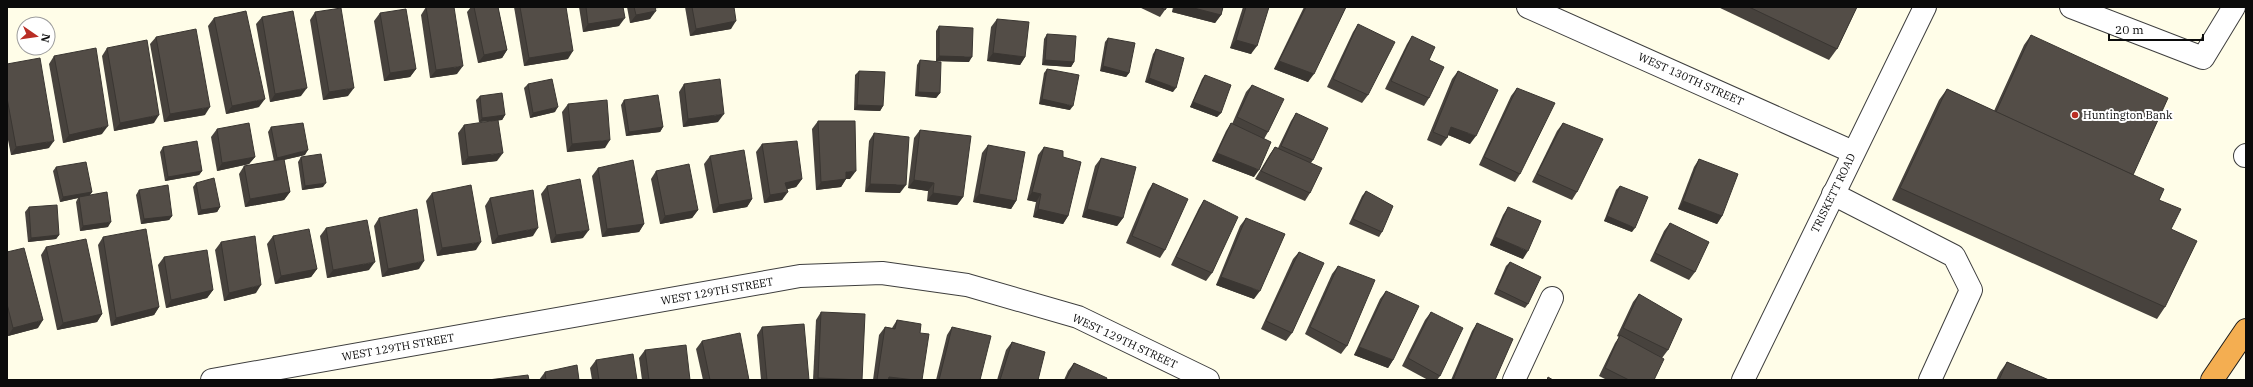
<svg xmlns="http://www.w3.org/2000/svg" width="2253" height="387" font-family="'IBM Plex Serif',serif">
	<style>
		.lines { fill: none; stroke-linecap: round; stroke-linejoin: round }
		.minor-casing { stroke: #3e3e3e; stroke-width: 24 }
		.highway-casing { stroke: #1c1c1c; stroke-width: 24 }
		.minor { stroke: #fff; stroke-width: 22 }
		.highway { stroke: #f4ae51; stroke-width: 22 }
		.wall { fill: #47423d }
		.shaded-wall { fill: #3a3632 }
		.building { fill: #534d47; stroke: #3a3632 }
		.poi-dot { fill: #b92d24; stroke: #fff; stroke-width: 1.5 }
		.labels { text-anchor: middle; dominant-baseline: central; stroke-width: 4; stroke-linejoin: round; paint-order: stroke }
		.street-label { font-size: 11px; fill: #0b0b0b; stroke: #fff }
		.poi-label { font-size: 11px; fill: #0b0b0b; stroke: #fff; text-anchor: start }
	</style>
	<rect width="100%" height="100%" fill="#fffde8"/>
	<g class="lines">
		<g class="minor-casing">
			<g id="minor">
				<polyline points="1528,7 1853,152"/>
				<polyline points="2071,7 2203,58 2234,7"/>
				<polyline points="2245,156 2246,155"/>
				<polyline points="1833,194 1954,256 1971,290 1930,380"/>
				<polyline points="212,380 800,276 882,273 967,285 1078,317 1208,380"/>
				<polyline points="1514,380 1552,298"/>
				<polyline points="1743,380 1925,7"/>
			</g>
		</g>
		<g class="highway-casing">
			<polyline id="highway" points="2212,380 2246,330"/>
		</g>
		<use href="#minor" class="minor"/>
		<use href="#highway" class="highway"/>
	</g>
	<g class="wall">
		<polygon points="426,7 457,74 430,78 421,15"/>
		<polygon points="471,7 498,7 507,50 502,58 478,63 467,12"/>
		<polygon points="514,7 566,7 568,59 524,66"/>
		<polygon points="579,7 623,7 619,26 583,32"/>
		<polygon points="627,7 668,7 655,8 650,19 630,23"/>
		<polygon points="685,7 734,7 731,29 690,36"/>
		<polygon points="1139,7 1167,7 1160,17"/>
		<polygon points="1173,7 1223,7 1221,15 1215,23 1172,12"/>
		<polygon points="1243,7 1269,7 1251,54 1230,48"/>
		<polygon points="1304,7 1346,7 1308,82 1274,69"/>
		<polygon points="1718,7 1857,7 1837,49 1829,60"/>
		<polygon points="315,12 348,96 323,100 310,20"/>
		<polygon points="380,13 416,69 410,77 384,81 374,21"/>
		<polygon points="262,17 301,96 270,102 256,24"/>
		<polygon points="214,18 259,107 226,114 208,26"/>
		<polygon points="997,19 1025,57 1020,65 987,61 991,27"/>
		<polygon points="1358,24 1368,95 1362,103 1327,87 1353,32"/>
		<polygon points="939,26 969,62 936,61 936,31"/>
		<polygon points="1047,34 1074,62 1071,67 1042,65 1044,39"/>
		<polygon points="2031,35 2133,175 2159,200 2171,229 2165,307 2157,319 1892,200 1939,100 1947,89 1994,111 2024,45"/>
		<polygon points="1412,36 1429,60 1429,98 1424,106 1385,89 1407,44"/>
		<polygon points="156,37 205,115 164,122 150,44"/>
		<polygon points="1108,38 1129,73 1126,77 1100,71 1105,42"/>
		<polygon points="107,48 154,123 114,131 102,56"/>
		<polygon points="1156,49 1173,92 1145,82 1153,54"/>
		<polygon points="54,56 102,134 63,143 49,64"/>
		<polygon points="920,60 940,93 936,98 915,96 917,65"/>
		<polygon points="7,64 49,148 11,155 7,135"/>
		<polygon points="1047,69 1070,110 1039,104 1044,73"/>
		<polygon points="859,71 883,106 880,111 854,110 855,75"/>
		<polygon points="1458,71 1470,144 1448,135 1447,138 1441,146 1427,140 1452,79"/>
		<polygon points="1205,75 1221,113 1217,117 1190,107 1202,79"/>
		<polygon points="528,84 555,112 530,118 524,88"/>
		<polygon points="684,84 718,122 683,127 679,92"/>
		<polygon points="1252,85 1268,132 1264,139 1254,177 1212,161 1226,131 1231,123 1232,124 1246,92"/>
		<polygon points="1517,88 1520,174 1515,182 1479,165 1511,96"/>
		<polygon points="480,96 505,115 502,120 479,122 476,100"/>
		<polygon points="624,100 663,127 660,132 626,136 621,105"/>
		<polygon points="568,104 605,148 567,152 562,112"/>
		<polygon points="1296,113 1313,160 1311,163 1310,193 1305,201 1255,179 1270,154 1275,147 1278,148 1291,121"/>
		<polygon points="818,121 850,179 846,179 841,187 816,190 812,129"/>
		<polygon points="1563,123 1577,192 1572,200 1532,182 1557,131"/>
		<polygon points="464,125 497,161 462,165 458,133"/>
		<polygon points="271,127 305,155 284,160 290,192 284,200 245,207 239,174 244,166 274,161 268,132"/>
		<polygon points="217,129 255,157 249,164 217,171 211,137"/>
		<polygon points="920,130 963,197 957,205 927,201 928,191 908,188 914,138"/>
		<polygon points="874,133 900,193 865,192 869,141"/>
		<polygon points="762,144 802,179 796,187 787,189 782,200 764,203 756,152"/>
		<polygon points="988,145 1016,201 1011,209 973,202 982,153"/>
		<polygon points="163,147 202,171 199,175 165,181 160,152"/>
		<polygon points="1044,147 1063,157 1068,216 1063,224 1033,217 1036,202 1027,200 1038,155"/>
		<polygon points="710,156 752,199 747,207 713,213 704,164"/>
		<polygon points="301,157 323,187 302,190 298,162"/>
		<polygon points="1101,158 1123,218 1117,226 1082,217 1095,166"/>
		<polygon points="1699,159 1722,216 1717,224 1678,209 1694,167"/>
		<polygon points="56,167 92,192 90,195 108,227 80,231 76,202 78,198 60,202 53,171"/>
		<polygon points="598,168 644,224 639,232 602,237 592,176"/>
		<polygon points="656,171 698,210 692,218 660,224 651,179"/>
		<polygon points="196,183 220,207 217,212 198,215 193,187"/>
		<polygon points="1153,183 1165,250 1160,258 1126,243 1148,191"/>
		<polygon points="547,186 583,238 551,243 541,194"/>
		<polygon points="1620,186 1632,232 1604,221 1616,190"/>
		<polygon points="139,190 172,216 169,220 141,224 136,195"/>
		<polygon points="1366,191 1382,232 1379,237 1349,224 1362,196"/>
		<polygon points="432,193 476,250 437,256 426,201"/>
		<polygon points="490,198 533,236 492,244 485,206"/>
		<polygon points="1204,200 1212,273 1206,281 1171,265 1199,208"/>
		<polygon points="29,207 59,235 56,239 28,242 25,212"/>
		<polygon points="1508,207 1523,259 1490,245 1503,215"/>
		<polygon points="379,218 419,269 382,277 374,226"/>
		<polygon points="1246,218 1254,299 1216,285 1240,226"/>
		<polygon points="1670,223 1695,272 1689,280 1650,261 1664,231"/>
		<polygon points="326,228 369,270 327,278 320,236"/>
		<polygon points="273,236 317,269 311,277 275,284 267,244"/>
		<polygon points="103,237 159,307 154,315 111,326 98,245"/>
		<polygon points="221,242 256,293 224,301 215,250"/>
		<polygon points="46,247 102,314 97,322 57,330 41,255"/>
		<polygon points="7,252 38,328 8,336 7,333"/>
		<polygon points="1299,252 1292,333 1286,341 1261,329 1293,259"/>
		<polygon points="164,257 213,290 207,298 166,308 158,265"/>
		<polygon points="1510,262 1528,304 1525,308 1494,294 1506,266"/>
		<polygon points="1338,266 1347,346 1341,354 1305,334 1332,274"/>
		<polygon points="1386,291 1393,360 1388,368 1354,355 1380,299"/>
		<polygon points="1639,294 1668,350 1662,358 1656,355 1654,380 1607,380 1599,376 1615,343 1619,337 1617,336 1633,302"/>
		<polygon points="821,312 862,380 813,380 816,320"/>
		<polygon points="1431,312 1440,376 1437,380 1428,380 1402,366 1425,320"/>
		<polygon points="897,320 920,333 922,380 873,380 879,335 885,327 892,328"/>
		<polygon points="1477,323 1495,380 1451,380 1472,331"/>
		<polygon points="762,327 809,380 761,380 757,335"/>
		<polygon points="952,327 980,380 936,380 947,335"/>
		<polygon points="702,341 749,380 703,380 696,349"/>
		<polygon points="1012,342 1038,380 997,380 1006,350"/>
		<polygon points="645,350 690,380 642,380 639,358"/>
		<polygon points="596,360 637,380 592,380 590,368"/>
		<polygon points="2007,362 2049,380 1996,380 2000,372"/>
		<polygon points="1074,363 1106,380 1064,380 1068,371"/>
		<polygon points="545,372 579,380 539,380"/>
	</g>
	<g class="shaded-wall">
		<polygon points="650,7 668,7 649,9"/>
		<polygon points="1175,7 1190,7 1221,15 1215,23 1172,12"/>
		<polygon points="656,11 650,19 630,23 636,15"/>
		<polygon points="625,18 619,26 583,32 588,24"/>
		<polygon points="736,21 731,29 690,36 696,29"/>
		<polygon points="1236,40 1257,46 1251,54 1230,48"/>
		<polygon points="507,50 502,58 478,63 484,55"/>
		<polygon points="573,51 568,59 524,66 529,58"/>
		<polygon points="993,53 1025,57 1020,65 987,61"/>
		<polygon points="939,56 972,57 969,62 936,61"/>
		<polygon points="1045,60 1074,62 1071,67 1042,65"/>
		<polygon points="1279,61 1314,74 1308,82 1274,69"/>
		<polygon points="463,66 457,74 430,78 436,70"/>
		<polygon points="1103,66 1129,73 1126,77 1100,71"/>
		<polygon points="416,69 410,77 384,81 390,73"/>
		<polygon points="1149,78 1176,88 1173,92 1145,82"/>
		<polygon points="307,88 301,96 270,102 275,94"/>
		<polygon points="354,88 348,96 323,100 329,92"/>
		<polygon points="918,92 940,93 936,98 915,96"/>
		<polygon points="265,99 259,107 226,114 232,106"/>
		<polygon points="1042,99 1073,106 1070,110 1039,104"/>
		<polygon points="1193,102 1221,113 1217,117 1190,107"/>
		<polygon points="857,105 883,106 880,111 854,110"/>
		<polygon points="210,107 205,115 164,122 170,114"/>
		<polygon points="558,107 555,112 530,118 533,113"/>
		<polygon points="724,114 718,122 683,127 688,119"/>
		<polygon points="159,115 154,123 114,131 120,123"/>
		<polygon points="505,115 502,120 479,122 482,118"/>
		<polygon points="108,126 102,134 63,143 69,135"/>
		<polygon points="663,127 660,132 626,136 629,132"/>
		<polygon points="1451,127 1476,136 1470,144 1446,134"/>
		<polygon points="610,140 605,148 567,152 572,144"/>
		<polygon points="54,141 49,148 11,155 16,147"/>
		<polygon points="308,150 305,155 274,162 277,158"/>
		<polygon points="503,153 497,161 462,165 468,157"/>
		<polygon points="1217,153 1259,170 1254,177 1212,161"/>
		<polygon points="255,157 249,164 217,171 222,163"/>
		<polygon points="202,171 199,175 165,181 168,177"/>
		<polygon points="856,171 850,179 846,179 841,187 816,190 821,182 846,172"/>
		<polygon points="802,179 796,187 780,191 785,183"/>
		<polygon points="914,180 934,183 928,191 908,188"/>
		<polygon points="326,183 323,187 302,190 305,186"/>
		<polygon points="870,184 906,185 900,193 865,192"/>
		<polygon points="92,192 89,196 79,197 78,198 60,202 63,197"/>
		<polygon points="290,192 284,200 245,207 250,199"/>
		<polygon points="788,192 782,200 764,203 770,195"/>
		<polygon points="1032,192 1041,194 1036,202 1027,200"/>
		<polygon points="933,193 963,197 957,205 927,201"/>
		<polygon points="979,194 1016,201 1011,209 973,202"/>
		<polygon points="752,199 747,207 713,213 719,205"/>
		<polygon points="1683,201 1722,216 1717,224 1678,209"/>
		<polygon points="220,207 217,212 198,215 201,210"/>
		<polygon points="1038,209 1068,216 1063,224 1033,217"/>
		<polygon points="1087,209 1123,218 1117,226 1082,217"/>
		<polygon points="698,210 692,218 660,224 665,216"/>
		<polygon points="172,216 169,220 141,224 144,219"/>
		<polygon points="1607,216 1635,228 1632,232 1604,221"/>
		<polygon points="111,222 108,227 80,231 83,226"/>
		<polygon points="644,224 639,232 602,237 607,229"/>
		<polygon points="538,228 533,236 492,244 498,236"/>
		<polygon points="589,230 583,238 551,243 556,235"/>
		<polygon points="59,235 56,239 28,242 31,238"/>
		<polygon points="1495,237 1528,251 1523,259 1490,245"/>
		<polygon points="481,242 476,250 437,256 442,248"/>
		<polygon points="424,261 419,269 382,277 388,269"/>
		<polygon points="375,262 369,270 327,278 333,270"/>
		<polygon points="317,269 311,277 275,284 281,276"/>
		<polygon points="1221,277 1260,291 1254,299 1216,285"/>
		<polygon points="261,285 256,293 224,301 229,293"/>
		<polygon points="213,290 207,298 166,308 171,300"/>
		<polygon points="159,307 154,315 111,326 116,318"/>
		<polygon points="102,314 97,322 57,330 63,323"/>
		<polygon points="43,320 38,328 8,336 13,328"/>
		<polygon points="1359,347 1393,360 1388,368 1354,355"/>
		<polygon points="889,377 915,380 886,380"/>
		<polygon points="818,378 860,380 816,380"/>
	</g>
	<g class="building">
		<polygon points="426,7 454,7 463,66 436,70"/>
		<polygon points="474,7 498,7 507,50 484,55"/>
		<polygon points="520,7 566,7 573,51 529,58"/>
		<polygon points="586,7 623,7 625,18 588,24"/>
		<polygon points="634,7 655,7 656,11 636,15"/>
		<polygon points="692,7 734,7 736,21 696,29"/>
		<polygon points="1160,7 1167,7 1165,10"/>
		<polygon points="1190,7 1223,7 1221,15"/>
		<polygon points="1246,7 1269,7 1257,46 1236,40"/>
		<polygon points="1306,7 1346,7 1314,74 1279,61"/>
		<polygon points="1749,7 1857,7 1837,49"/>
		<polygon points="341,8 354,88 329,92 315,12"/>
		<polygon points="406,9 416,69 390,73 380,13"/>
		<polygon points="246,11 265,99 232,106 214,18"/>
		<polygon points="293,11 307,88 275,94 262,17"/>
		<polygon points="997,19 1029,22 1025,57 993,53"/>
		<polygon points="1358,24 1395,42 1368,95 1333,79"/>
		<polygon points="939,26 973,28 972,57 939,56"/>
		<polygon points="196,29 210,107 170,114 156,37"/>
		<polygon points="1047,34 1076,36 1074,62 1045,60"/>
		<polygon points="2031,35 2168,98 2133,175 1996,112"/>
		<polygon points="1412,36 1435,47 1429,60 1444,67 1429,98 1391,81"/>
		<polygon points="1108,38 1135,43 1129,73 1103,66"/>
		<polygon points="147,40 159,115 120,123 107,48"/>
		<polygon points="96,48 108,126 69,135 54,56"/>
		<polygon points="1156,49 1184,58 1176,88 1149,78"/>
		<polygon points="40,58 54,141 16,147 7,98 7,64"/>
		<polygon points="920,60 941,62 940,93 918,92"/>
		<polygon points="1047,69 1079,75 1073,106 1042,99"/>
		<polygon points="859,71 885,72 883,106 857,105"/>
		<polygon points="1458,71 1498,90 1476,136 1451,127 1447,138 1433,132"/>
		<polygon points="1205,75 1231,85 1221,113 1193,102"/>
		<polygon points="552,79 558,107 533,113 528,84"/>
		<polygon points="720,79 724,114 688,119 684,84"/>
		<polygon points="1252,85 1284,99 1268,132 1237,117"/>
		<polygon points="1517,88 1555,103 1520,174 1484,157"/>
		<polygon points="1947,89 2164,189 2159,200 2181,209 2171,229 2197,241 2165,307 1900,188"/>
		<polygon points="502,93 505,115 482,118 480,96"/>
		<polygon points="658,95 663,127 629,132 624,100"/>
		<polygon points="607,100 610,140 572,144 568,104"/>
		<polygon points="1296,113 1328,128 1313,160 1281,146"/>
		<polygon points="498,120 503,153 468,157 464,125"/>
		<polygon points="818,121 855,121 856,171 846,172 846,179 821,182"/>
		<polygon points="249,123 255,157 222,163 217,129"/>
		<polygon points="303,123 308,150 277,158 271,127"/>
		<polygon points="1231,123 1271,142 1259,170 1217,153"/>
		<polygon points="1563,123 1603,139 1577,192 1537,174"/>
		<polygon points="920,130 971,136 963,197 933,193 934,183 914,180"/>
		<polygon points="874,133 909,137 906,185 870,184"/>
		<polygon points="197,141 202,171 168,177 163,147"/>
		<polygon points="797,141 802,179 785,183 788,192 770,195 762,144"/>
		<polygon points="988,145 1025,152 1016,201 979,194"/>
		<polygon points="1044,147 1063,151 1063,157 1081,162 1068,216 1038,209 1041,194 1032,192"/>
		<polygon points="1275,147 1322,168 1310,193 1261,171"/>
		<polygon points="744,150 752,199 719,205 710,156"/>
		<polygon points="321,154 326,183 305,186 301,157"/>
		<polygon points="1101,158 1136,167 1123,218 1087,209"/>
		<polygon points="284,159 290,192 250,199 244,166"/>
		<polygon points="1699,159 1738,174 1722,216 1683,201"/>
		<polygon points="633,160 644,224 607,229 598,168"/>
		<polygon points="86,162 92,192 63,197 56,167"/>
		<polygon points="689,164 698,210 665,216 656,171"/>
		<polygon points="214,178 220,207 201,210 196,183"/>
		<polygon points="580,179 589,230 556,235 547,186"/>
		<polygon points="1153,183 1188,199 1165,250 1132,236"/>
		<polygon points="168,185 172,216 144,219 139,190"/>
		<polygon points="471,185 481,242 442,248 432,193"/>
		<polygon points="1620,186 1648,197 1635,228 1607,216"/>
		<polygon points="533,190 538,228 498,236 490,198"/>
		<polygon points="1366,191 1393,206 1382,232 1353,219"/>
		<polygon points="107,192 111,222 83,226 79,197"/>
		<polygon points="1204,200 1238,217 1212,273 1176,257"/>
		<polygon points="57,205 59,235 31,238 29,207"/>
		<polygon points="1508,207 1541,221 1528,251 1495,237"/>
		<polygon points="417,209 424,261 388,269 379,218"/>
		<polygon points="1246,218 1285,234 1260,291 1221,277"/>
		<polygon points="367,220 375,262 333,270 326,228"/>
		<polygon points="1670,223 1709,242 1695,272 1655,253"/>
		<polygon points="146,229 159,307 116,318 103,237"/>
		<polygon points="309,229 317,269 281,276 273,236"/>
		<polygon points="255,236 261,285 229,293 221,242"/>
		<polygon points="86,239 102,314 63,323 46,247"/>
		<polygon points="24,248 43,320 13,328 7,304 7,252"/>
		<polygon points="207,250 213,290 171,300 164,257"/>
		<polygon points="1299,252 1324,263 1292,333 1266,321"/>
		<polygon points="1510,262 1541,277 1528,304 1497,289"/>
		<polygon points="1338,266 1375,280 1347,346 1310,327"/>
		<polygon points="1386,291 1419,306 1393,360 1359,347"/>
		<polygon points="1639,294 1682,319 1668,350 1623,328"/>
		<polygon points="821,312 865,314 862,380 818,378"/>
		<polygon points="1431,312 1463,328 1440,376 1408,358"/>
		<polygon points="897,320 921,324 920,333 929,334 922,380 915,380 889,377 888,380 877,380 885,327 895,329"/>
		<polygon points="1477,323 1513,339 1495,380 1453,380"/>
		<polygon points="804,324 809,380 767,380 762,327"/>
		<polygon points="952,327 991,336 980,380 939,380"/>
		<polygon points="740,333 749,380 710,380 702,341"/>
		<polygon points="1620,335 1664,359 1654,380 1629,380 1605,368"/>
		<polygon points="1012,342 1045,352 1038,380 1000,380"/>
		<polygon points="686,345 690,380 649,380 645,350"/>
		<polygon points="633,354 637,380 599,380 596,360"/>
		<polygon points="2007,362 2049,380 1999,380"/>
		<polygon points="1074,363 1107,378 1106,380 1066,380"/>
		<polygon points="577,365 579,380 546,380 545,372"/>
		<polygon points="528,375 529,380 488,380"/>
		<polygon points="1548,377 1553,380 1547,380"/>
	</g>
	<circle class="poi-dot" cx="2075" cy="115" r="4"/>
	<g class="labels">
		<g class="street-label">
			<text transform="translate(1691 79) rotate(24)">WEST 130TH STREET</text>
			<text transform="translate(1833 193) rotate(-64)">TRISKETT ROAD</text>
			<text transform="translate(717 291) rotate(-10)">WEST 129TH STREET</text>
			<text transform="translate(1125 341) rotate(25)">WEST 129TH STREET</text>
			<text transform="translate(398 347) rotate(-10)">WEST 129TH STREET</text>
		</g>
		<g class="poi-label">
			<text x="2083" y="115">Huntington Bank</text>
		</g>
	</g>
	<rect width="2253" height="387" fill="none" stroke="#0b0b0b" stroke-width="16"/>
	<g transform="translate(36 36) rotate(103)"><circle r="19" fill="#ffffff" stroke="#9d9d9d"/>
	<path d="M0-3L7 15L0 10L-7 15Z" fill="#b92d24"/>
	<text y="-6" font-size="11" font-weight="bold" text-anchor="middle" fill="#0b0b0b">N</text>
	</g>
	<path d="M2109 34v6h94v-6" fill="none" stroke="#0b0b0b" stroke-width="2"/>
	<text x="2115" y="34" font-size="12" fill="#0b0b0b" stroke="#ffffff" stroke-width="3" paint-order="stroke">20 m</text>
</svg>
